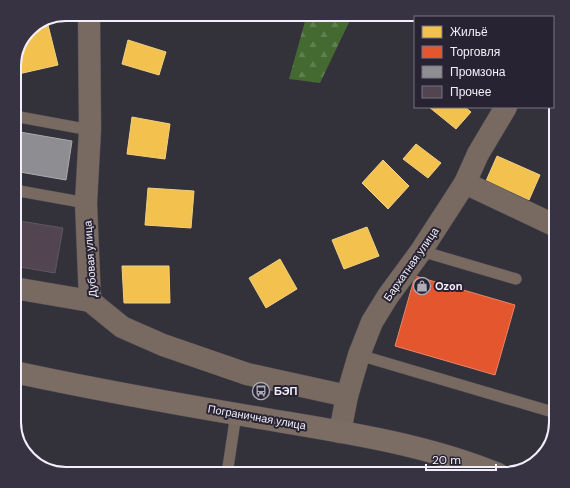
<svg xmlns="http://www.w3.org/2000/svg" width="570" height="488" font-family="'DM Sans',sans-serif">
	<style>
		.forest { fill: url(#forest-firs) }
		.homes { fill: #f2c14e; stroke: #f2cf82 }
		.shops { fill: #e4572e; stroke: #e8856b }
		.industry { fill: #8d8d92; stroke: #abaab1 }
		.building { fill: #524450; stroke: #5d585e }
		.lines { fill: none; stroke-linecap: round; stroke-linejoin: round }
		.lane-casing { stroke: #4f4c54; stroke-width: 12 }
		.street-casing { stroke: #4f4c54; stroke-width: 23 }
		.secondary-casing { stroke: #4f4c54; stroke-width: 23 }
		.lane { stroke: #786a61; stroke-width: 11 }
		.street { stroke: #786a61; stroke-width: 22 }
		.secondary { stroke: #7b6c64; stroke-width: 22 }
		.labels { text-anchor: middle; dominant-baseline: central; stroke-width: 4; stroke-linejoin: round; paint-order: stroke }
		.street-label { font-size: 11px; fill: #f2effa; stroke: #282333 }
		.poi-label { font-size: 11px; font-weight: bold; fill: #f2effa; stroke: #282333; text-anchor: start }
		.rim { fill: none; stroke: #f2effa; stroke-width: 2 }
	</style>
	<defs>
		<pattern id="forest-firs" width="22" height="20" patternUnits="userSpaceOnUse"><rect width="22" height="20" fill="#446a32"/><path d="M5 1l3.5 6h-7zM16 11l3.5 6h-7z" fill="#5f8051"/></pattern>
	</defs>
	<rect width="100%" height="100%" fill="#33313a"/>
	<polygon class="forest" points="307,14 353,14 320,83 289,79"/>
	<g class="homes">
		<polygon points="48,25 58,65 14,75 14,62 30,29"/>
		<polygon points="128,40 166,52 159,75 122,64"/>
		<polygon points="429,107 465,107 471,112 456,129"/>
		<polygon points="132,117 170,124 165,159 127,154"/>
		<polygon points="416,144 441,163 428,178 403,159"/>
		<polygon points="497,156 540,175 529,200 486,181"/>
		<polygon points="383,160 409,186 388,209 362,183"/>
		<polygon points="148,188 194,191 191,228 145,225"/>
		<polygon points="367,227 379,256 344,269 332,240"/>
		<polygon points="280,259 297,289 266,308 249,278"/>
		<polygon points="122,266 169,266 170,303 124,303"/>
	</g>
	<polygon class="shops" points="415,276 515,305 495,375 395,346"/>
	<polygon class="industry" points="14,131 72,141 66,180 14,171"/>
	<polygon class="building" points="14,220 63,228 55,273 14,266"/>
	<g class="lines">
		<g class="lane-casing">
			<g id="lane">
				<polyline points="14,116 90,130"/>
				<polyline points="14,190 86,203"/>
				<polyline points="421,251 516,279"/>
				<polyline points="359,355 556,413"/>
				<polyline points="227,474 236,414"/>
			</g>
		</g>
		<g class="street-casing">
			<g id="street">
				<polyline points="89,14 90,130 86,203 90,301 122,327 163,345 247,374 347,396"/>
				<polyline points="465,183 556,226"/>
				<polyline points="14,288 90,301"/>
				<polyline points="340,432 347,396 359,355 372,322 388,296 421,251 465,183 478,154 506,107"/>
				<polyline points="447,457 448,474"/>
			</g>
		</g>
		<g class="secondary-casing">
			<path id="secondary" d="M14,372C98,390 182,405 266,419C344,432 425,444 498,474"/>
		</g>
		<use href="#lane" class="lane"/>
		<use href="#street" class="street"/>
		<use href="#secondary" class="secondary"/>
	</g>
	<defs>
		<g id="shop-ring" transform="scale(0.9)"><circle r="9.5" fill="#282333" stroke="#afacb7" stroke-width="1.5"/><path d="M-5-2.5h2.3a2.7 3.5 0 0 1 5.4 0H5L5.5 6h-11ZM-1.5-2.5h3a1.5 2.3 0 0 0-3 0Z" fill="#afacb7"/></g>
		<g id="bus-ring" transform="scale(0.9)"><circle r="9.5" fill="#282333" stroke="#afacb7" stroke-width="1.5"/><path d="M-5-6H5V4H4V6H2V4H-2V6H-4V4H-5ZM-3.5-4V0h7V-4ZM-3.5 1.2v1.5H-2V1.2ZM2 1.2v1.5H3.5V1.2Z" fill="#afacb7"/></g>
	</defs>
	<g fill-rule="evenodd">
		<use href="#shop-ring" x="422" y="286"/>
		<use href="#bus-ring" x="261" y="391"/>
	</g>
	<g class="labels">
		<g class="street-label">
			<text transform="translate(90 259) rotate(-94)">Дубовая улица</text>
			<text transform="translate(411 264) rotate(-55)">Бархатная улица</text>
			<text transform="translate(257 417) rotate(10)">Пограничная улица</text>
		</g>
		<g class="poi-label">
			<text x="435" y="286">Ozon</text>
			<text x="274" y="391">БЭП</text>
		</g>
	</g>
	<path d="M0 0H570V488H0ZM66 21H504A45 45 0 0 1 549 66V422A45 45 0 0 1 504 467H66A45 45 0 0 1 21 422V66A45 45 0 0 1 66 21Z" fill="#383343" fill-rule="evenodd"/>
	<path class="rim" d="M66 21H504A45 45 0 0 1 549 66V422A45 45 0 0 1 504 467H66A45 45 0 0 1 21 422V66A45 45 0 0 1 66 21Z"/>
	<rect x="414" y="16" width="140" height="92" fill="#282333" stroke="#797583"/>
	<rect x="422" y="26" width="20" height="12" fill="#f2c14e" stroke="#797583"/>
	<text x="450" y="36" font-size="12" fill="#f2effa">Жильё</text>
	<rect x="422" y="46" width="20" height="12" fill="#e4572e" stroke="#797583"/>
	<text x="450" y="56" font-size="12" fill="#f2effa">Торговля</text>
	<rect x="422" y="66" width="20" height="12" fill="#8d8d92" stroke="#797583"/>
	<text x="450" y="76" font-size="12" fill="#f2effa">Промзона</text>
	<rect x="422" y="86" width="20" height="12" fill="#524450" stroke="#797583"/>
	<text x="450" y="96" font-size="12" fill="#f2effa">Прочее</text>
	<path d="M426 464v6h70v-6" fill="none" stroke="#f2effa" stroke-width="2"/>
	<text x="432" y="464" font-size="12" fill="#f2effa" stroke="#282333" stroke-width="3" paint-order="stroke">20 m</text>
</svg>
